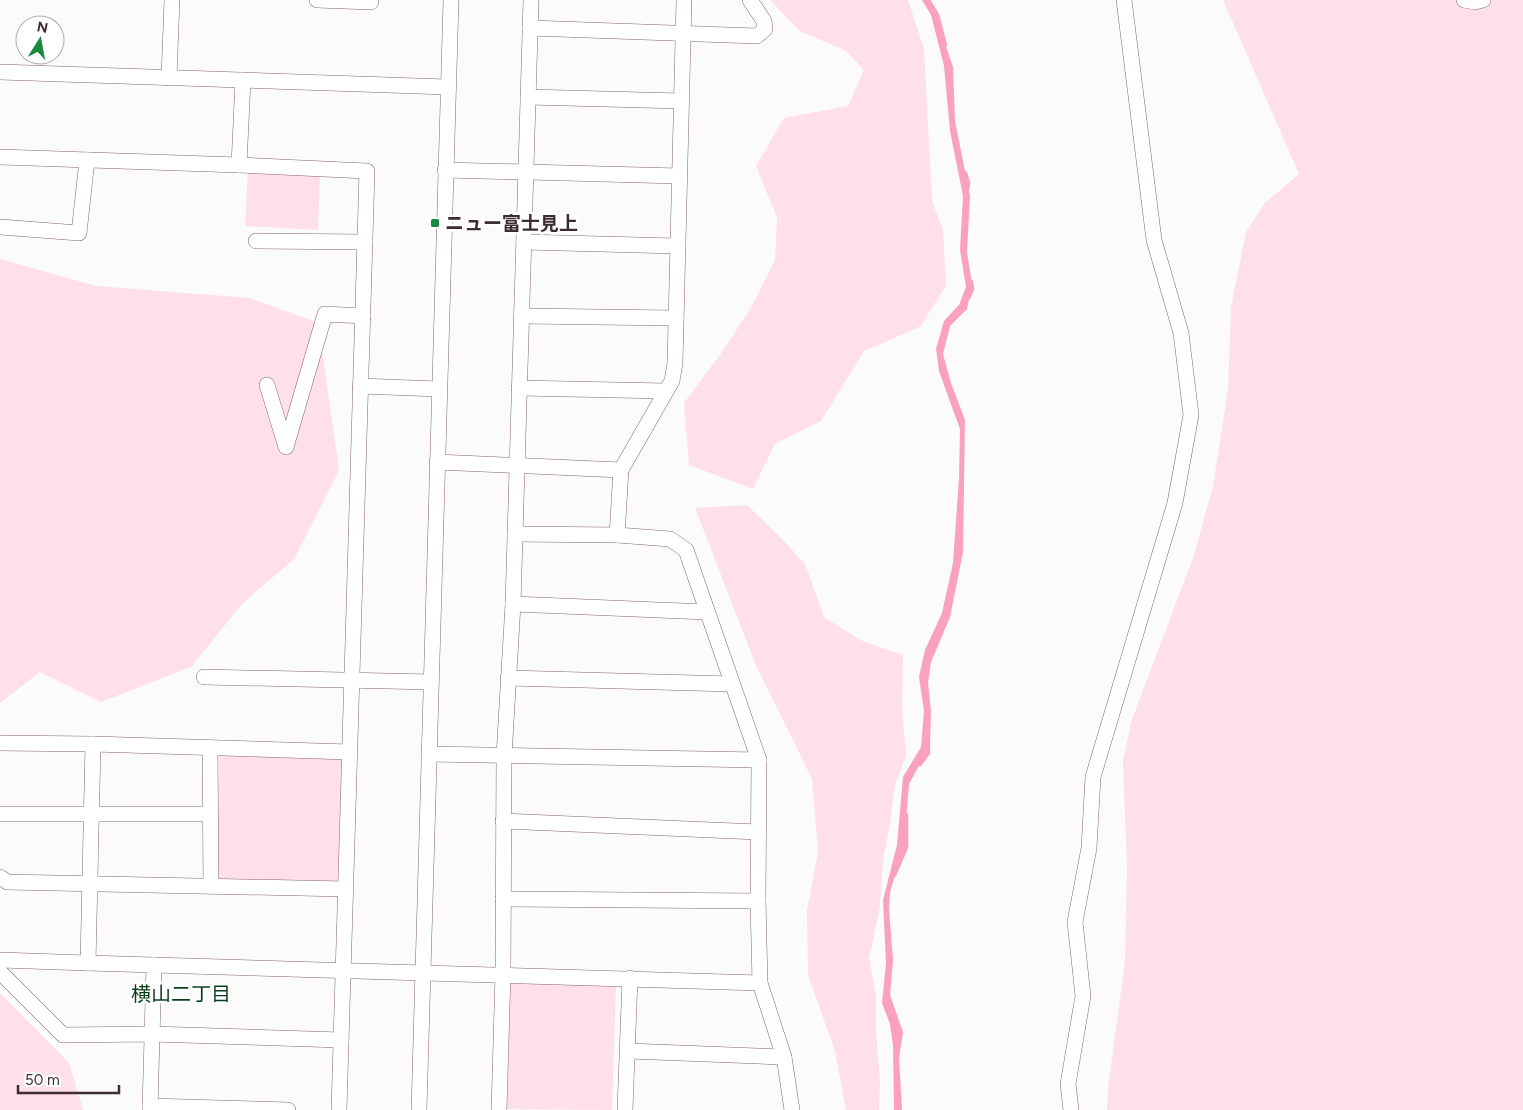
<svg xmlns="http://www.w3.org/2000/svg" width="1523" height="1110" font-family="Figtree,'Noto Sans JP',sans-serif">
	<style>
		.green { fill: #ffdfe8 }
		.water { fill: #faa1bd }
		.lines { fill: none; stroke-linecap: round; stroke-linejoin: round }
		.stream { stroke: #faa1bd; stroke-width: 4.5 }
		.minor-casing { stroke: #87636e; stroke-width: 16 }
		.minor { stroke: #fff; stroke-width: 15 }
		.poi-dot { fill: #1a883f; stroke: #fff; stroke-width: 2 }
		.labels { text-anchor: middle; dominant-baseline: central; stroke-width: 5; stroke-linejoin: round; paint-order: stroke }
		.poi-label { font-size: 19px; font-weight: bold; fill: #3d2d32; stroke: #fff; text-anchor: start }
		.neighbourhood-label { font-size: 20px; fill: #093c19; stroke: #fff }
	</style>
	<rect width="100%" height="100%" fill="#fbfbfb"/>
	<g class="green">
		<polygon points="770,0 908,0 924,49 932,201 943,230 946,286 920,327 864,351 821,421 775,444 753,489 689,465 684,403 722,352 750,309 775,260 777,218 756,166 784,118 848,106 864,70 845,50 801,32"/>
		<polygon points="1223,0 1523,0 1523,1110 1107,1110 1108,1088 1125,962 1127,867 1123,762 1131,722 1194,555 1213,486 1228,390 1231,308 1246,232 1265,203 1299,174"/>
		<polygon points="248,170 320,174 318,230 245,226"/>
		<polygon points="0,259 96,286 250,298 318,323 339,470 294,559 242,604 191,667 101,702 40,672 0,703"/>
		<polygon points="747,505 783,540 805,564 824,617 862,641 903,655 902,706 906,756 895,784 891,817 883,860 880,906 869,959 876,995 876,1032 880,1081 879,1110 846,1110 835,1051 808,975 807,910 818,852 812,779 755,663 695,508"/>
		<polygon points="219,753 342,757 339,883 217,880"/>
		<polygon points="507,980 616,983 612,1110 503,1109"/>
		<polygon points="0,993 69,1063 83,1110 0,1110"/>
	</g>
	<polygon class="water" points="922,0 926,0 935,15 953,67 955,121 970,196 967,252 972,284 967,309 950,326 943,354 951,383 965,420 963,552 950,617 931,662 928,682 931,712 930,746 909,784 904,845 890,892 889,909 893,960 890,995 903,1032 899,1058 902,1110 894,1110 893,1046 890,1024 882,1003 886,963 883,900 897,845 903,777 921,747 924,711 919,677 925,650 942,613 953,563 959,478 960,429 939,371 936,349 944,321 959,305 966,287 960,250 963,196 950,131 944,66 931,15"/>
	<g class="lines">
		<g class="stream">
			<polyline points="928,0 937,15 945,45"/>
			<polyline points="965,173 968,183 967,190"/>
			<polyline points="968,298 972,289 971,282"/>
			<polyline points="920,764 928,753 928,747"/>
			<polyline points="894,875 906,847 906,815"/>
		</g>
		<g class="minor-casing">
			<g id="minor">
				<polyline points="317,0 371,2 371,0"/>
				<polyline points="1464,0 1475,2 1483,0"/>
				<polyline points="530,28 757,36 765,29 764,21 750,0"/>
				<polyline points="0,72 448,87"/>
				<polyline points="169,78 172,0"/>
				<polyline points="528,97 681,101"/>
				<polyline points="0,157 239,165 367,171 339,1110"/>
				<polyline points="239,165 243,80"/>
				<polyline points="445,170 679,176"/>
				<polyline points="0,227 79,233 87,160"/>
				<polyline points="256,241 365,242"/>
				<polyline points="524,242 677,246"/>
				<polyline points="522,316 676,318"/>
				<polyline points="267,385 286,447 325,314 363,316"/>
				<polyline points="360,386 439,389"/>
				<polyline points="519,388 666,391"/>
				<polyline points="437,462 621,470"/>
				<polyline points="515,534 617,535 670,539 686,550 759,760 758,901 760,983 784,1057 792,1110"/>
				<polyline points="617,535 621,470 672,381 675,363 684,0"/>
				<polyline points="513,604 707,612"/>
				<polyline points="204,677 431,682"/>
				<polyline points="508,678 732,684"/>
				<polyline points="0,743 93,744"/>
				<polyline points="210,748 211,886"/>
				<polyline points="429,754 759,760"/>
				<polyline points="0,814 210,814"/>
				<polyline points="503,821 758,832"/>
				<polyline points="0,877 7,882 345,889"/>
				<polyline points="503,899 758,901"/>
				<polyline points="0,960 88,963"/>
				<polyline points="154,965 760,983"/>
				<polyline points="0,972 63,1035 152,1034 341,1040"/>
				<polyline points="628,1051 784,1057"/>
				<polyline points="150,1106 288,1110"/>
				<polyline points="150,1110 154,965 88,963 93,744 349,752"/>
				<polyline points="419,1110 451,0"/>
				<polyline points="499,1110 503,974 504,756 513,604 531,0"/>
				<polyline points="625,1110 630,978"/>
				<polyline points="1071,1110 1068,1084 1083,996 1075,922 1089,848 1093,777 1175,503 1191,415 1181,333 1154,240 1124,0"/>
			</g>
		</g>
		<use href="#minor" class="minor"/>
	</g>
	<rect class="poi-dot" x="430" y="218" width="10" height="10" rx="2.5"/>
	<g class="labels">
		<g class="poi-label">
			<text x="445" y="223">ニュー富士見上</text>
		</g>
		<g class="neighbourhood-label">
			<text x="181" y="994">横山二丁目</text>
		</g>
	</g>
	<g transform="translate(40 40) rotate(11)"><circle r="24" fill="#ffffff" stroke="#b1abad"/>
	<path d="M0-4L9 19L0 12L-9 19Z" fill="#1a883f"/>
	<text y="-8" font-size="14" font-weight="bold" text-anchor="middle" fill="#3d2d32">N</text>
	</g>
	<path d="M18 1085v8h101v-8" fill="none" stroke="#3d2d32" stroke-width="2.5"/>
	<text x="25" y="1085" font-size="15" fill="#3d2d32" stroke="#ffffff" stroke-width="4" paint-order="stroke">50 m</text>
</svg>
